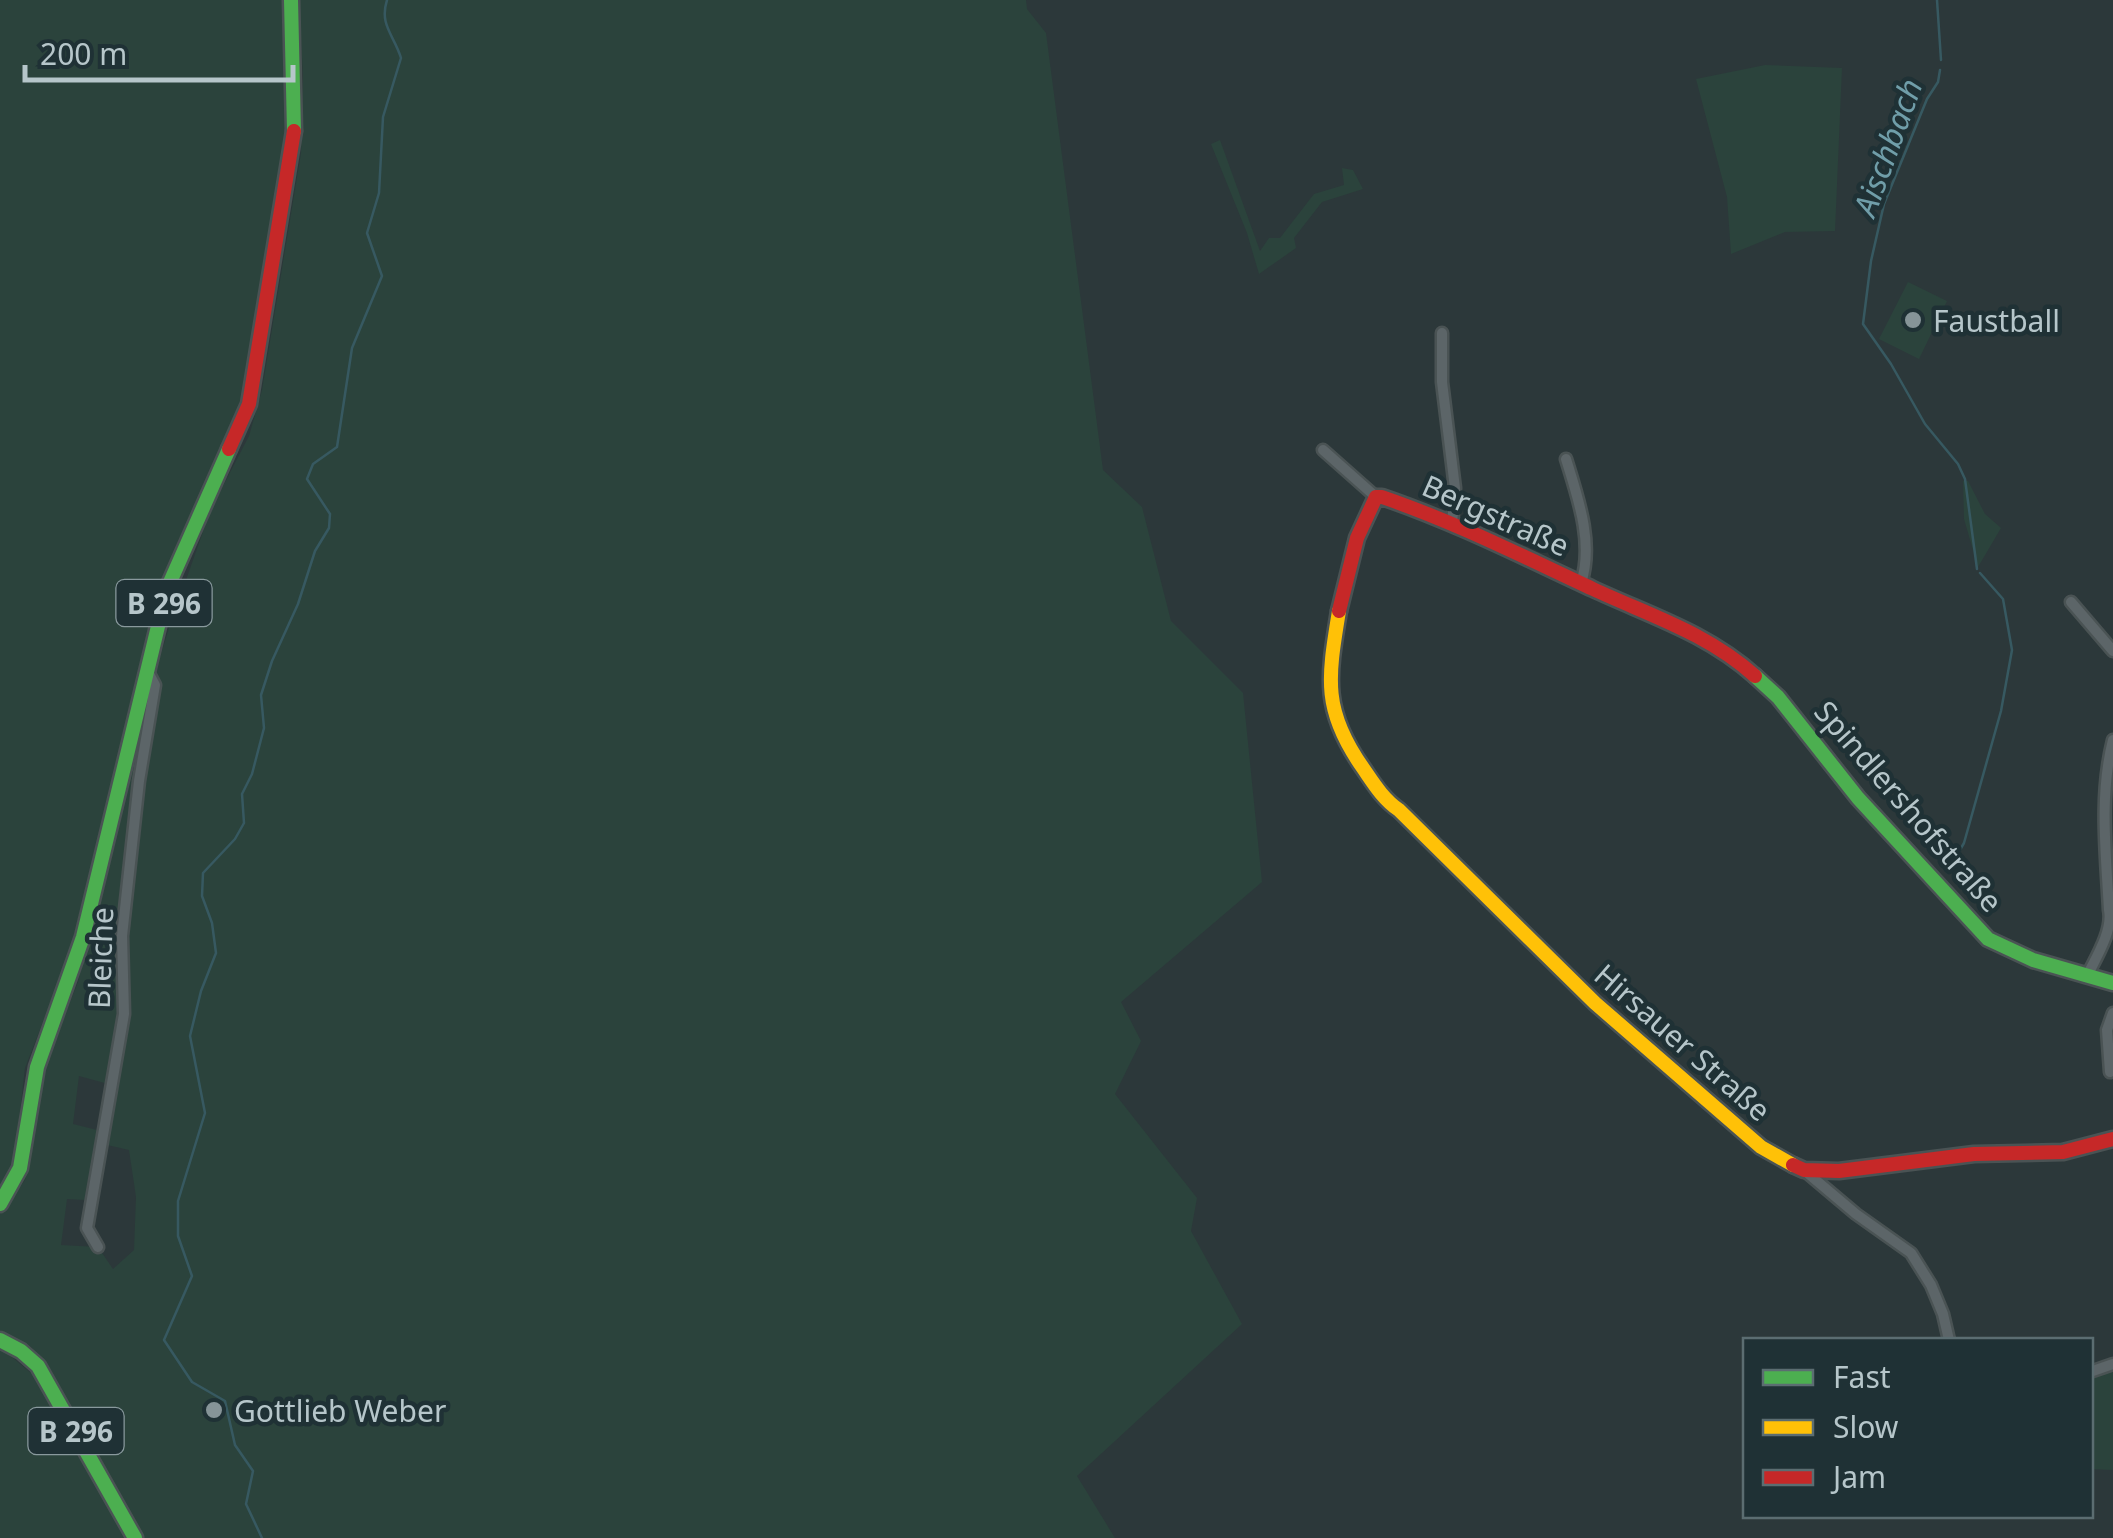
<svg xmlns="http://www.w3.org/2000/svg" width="2113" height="1538" font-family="'Noto Sans',sans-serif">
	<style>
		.green { fill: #2b433c; fill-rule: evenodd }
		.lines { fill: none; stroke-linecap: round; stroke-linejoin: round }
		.stream { stroke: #375961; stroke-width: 2.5 }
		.street-casing { stroke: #4a5354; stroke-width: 15 }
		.fast-casing { stroke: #4a5354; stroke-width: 19 }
		.slow-casing { stroke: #4a5354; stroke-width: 19 }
		.jam-casing { stroke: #4a5354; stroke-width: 19 }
		.street { stroke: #5c6568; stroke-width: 10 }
		.fast { stroke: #4caf50; stroke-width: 14 }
		.slow { stroke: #ffc107; stroke-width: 14 }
		.jam { stroke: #c62828; stroke-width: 14 }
		.poi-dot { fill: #869498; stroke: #1f3135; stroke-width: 4 }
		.labels { text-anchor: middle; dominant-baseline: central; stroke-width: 9; stroke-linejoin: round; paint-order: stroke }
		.shield { fill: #1f3135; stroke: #89999d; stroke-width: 2.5 }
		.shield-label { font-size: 28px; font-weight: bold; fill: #b6c6ca }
		.poi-label { font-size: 30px; fill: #b6c6ca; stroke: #1f3135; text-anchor: start }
		.street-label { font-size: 30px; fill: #b6c6ca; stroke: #1f3135 }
		.water-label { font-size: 32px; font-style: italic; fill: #709ea9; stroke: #1f3135 }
	</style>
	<rect width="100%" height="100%" fill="#2c383a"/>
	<g class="green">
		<polygon points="0,0 283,0 289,86 283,171 248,378 228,438 178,541 163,580 69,955 25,1068 14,1164 0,1187"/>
		<path d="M299,0H1026L1027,9L1046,33L1103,470L1142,507L1171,621L1243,693L1262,882L1121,1002L1141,1041L1115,1094L1197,1198L1191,1231L1242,1324L1077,1476L1115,1538H142L51,1370L31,1347L0,1330V1214L25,1180L48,1057L78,982L147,699L169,628L211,509L249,436L262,390L301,153L303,77ZM79,1076L112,1085L103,1144L129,1150L136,1197L134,1250L113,1269L98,1247L61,1245L67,1199L85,1200L97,1130L73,1124Z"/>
		<polygon points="1765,65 1842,68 1835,231 1785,232 1731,254 1727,197 1696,79"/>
		<polygon points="1220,140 1260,251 1269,238 1280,238 1314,194 1344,185 1342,168 1353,170 1363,189 1322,202 1294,238 1296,248 1259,274 1247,233 1211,144"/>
		<polygon points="1908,282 1947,301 1919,359 1879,339"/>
		<polygon points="1963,481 1968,481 1985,514 2001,528 1978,567 1964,519"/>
		<polygon points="0,1347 39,1380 126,1538 0,1538"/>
		<polygon points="2113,1372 2113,1470 2091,1469 2091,1380 2092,1374"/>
	</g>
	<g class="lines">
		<g class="stream">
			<polyline points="1937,0 1941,60"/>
			<polyline points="1940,70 1938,82 1927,99 1884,204 1871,261 1863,324 1891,364 1925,424 1958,464 1965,479 1977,569"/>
			<polyline points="1947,872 1964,843 2001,711 2012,650 2003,599 1980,573"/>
			<path d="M262,1538L246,1504L253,1471L235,1445L225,1401L192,1382L164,1340L192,1276L178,1236V1201L205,1113L190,1036L201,991L216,953L212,923L202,896L203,873L235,839L244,823L242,794L252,774L264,728L261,695L272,661L298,604L315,551L329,528L330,514L307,479L313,464L337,447L352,348L382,276L367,233L379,193L383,117L401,58C394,35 379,25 387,0"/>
		</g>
		<g class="street-casing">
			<g id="street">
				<polyline points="1442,333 1442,382 1455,488 1452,524"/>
				<polyline points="1323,450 1376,497"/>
				<path d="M1566,459C1578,498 1594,543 1581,583"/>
				<polyline points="2071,602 2113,651"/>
				<path d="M2088,974C2097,956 2113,930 2109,910C2106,853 2099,796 2113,740"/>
				<polyline points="2110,1072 2107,1030 2113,1013"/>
				<polyline points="1805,1171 1856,1214 1911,1253 1931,1285 1943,1314 1949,1340"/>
				<polyline points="98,1247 87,1228 124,1014 122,936 139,781 155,685 147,670"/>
				<polyline points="2090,1372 2113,1364"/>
			</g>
		</g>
		<g class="fast-casing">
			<g id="fast">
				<polyline points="291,0 294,131"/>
				<polyline points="1755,676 1778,697 1858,798 1988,939 2033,960 2113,983"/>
				<polyline points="0,1204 20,1168 37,1067 83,937 167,589 229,449"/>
				<polyline points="0,1340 21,1351 38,1366 135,1538"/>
			</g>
		</g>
		<g class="slow-casing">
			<path id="slow" d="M1339,611C1328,678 1322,710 1363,768C1374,784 1383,799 1399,810L1595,1003L1761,1147L1793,1165"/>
		</g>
		<g class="jam-casing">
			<g id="jam">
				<polyline points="229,449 249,404 294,131"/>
				<path d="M1339,611L1357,538L1376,497H1382C1455,522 1524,557 1593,589C1651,616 1707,633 1755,676"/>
				<polyline points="1793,1165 1804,1170 1839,1171 1974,1154 2063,1152 2113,1139"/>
			</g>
		</g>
		<use href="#street" class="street"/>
		<use href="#fast" class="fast"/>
		<use href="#slow" class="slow"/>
		<use href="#jam" class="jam"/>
	</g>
	<g class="poi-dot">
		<circle cx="1913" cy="320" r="10"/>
		<circle cx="214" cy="1410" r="10"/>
	</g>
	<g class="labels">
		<g class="shield">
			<rect x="116.5" y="580" width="95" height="46" rx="8"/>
			<rect x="28.5" y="1408" width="95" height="46" rx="8"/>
		</g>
		<g class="shield-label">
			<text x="164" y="603">B 296</text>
			<text x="76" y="1431">B 296</text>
		</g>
		<g class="poi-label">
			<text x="1933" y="320">Faustball</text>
			<text x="234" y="1410">Gottlieb Weber</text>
		</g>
		<g class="street-label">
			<text transform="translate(1496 515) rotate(24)">Bergstraße</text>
			<text transform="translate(1909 806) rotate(49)">Spindlershofstraße</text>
			<text transform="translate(100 958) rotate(-88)">Bleiche</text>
			<text transform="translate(1683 1042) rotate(41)">Hirsauer Straße</text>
		</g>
		<g class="water-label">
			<text transform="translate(1887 147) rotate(-70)">Aischbach</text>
		</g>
	</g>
	<rect x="1743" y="1338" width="350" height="180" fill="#1f3135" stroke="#5b6d71" stroke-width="2.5"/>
	<rect x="1763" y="1370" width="50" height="15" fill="#4caf50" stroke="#5b6d71" stroke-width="2.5"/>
	<text x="1833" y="1388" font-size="30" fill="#b6c6ca">Fast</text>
	<rect x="1763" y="1420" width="50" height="15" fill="#ffc107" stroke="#5b6d71" stroke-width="2.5"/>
	<text x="1833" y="1438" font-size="30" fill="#b6c6ca">Slow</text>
	<rect x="1763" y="1470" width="50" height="15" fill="#c62828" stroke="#5b6d71" stroke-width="2.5"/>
	<text x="1833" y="1488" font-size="30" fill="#b6c6ca">Jam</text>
	<path d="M25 65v15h268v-15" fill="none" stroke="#b6c6ca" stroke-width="5"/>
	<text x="40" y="65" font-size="30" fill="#b6c6ca" stroke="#1f3135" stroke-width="8" paint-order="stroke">200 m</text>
</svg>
